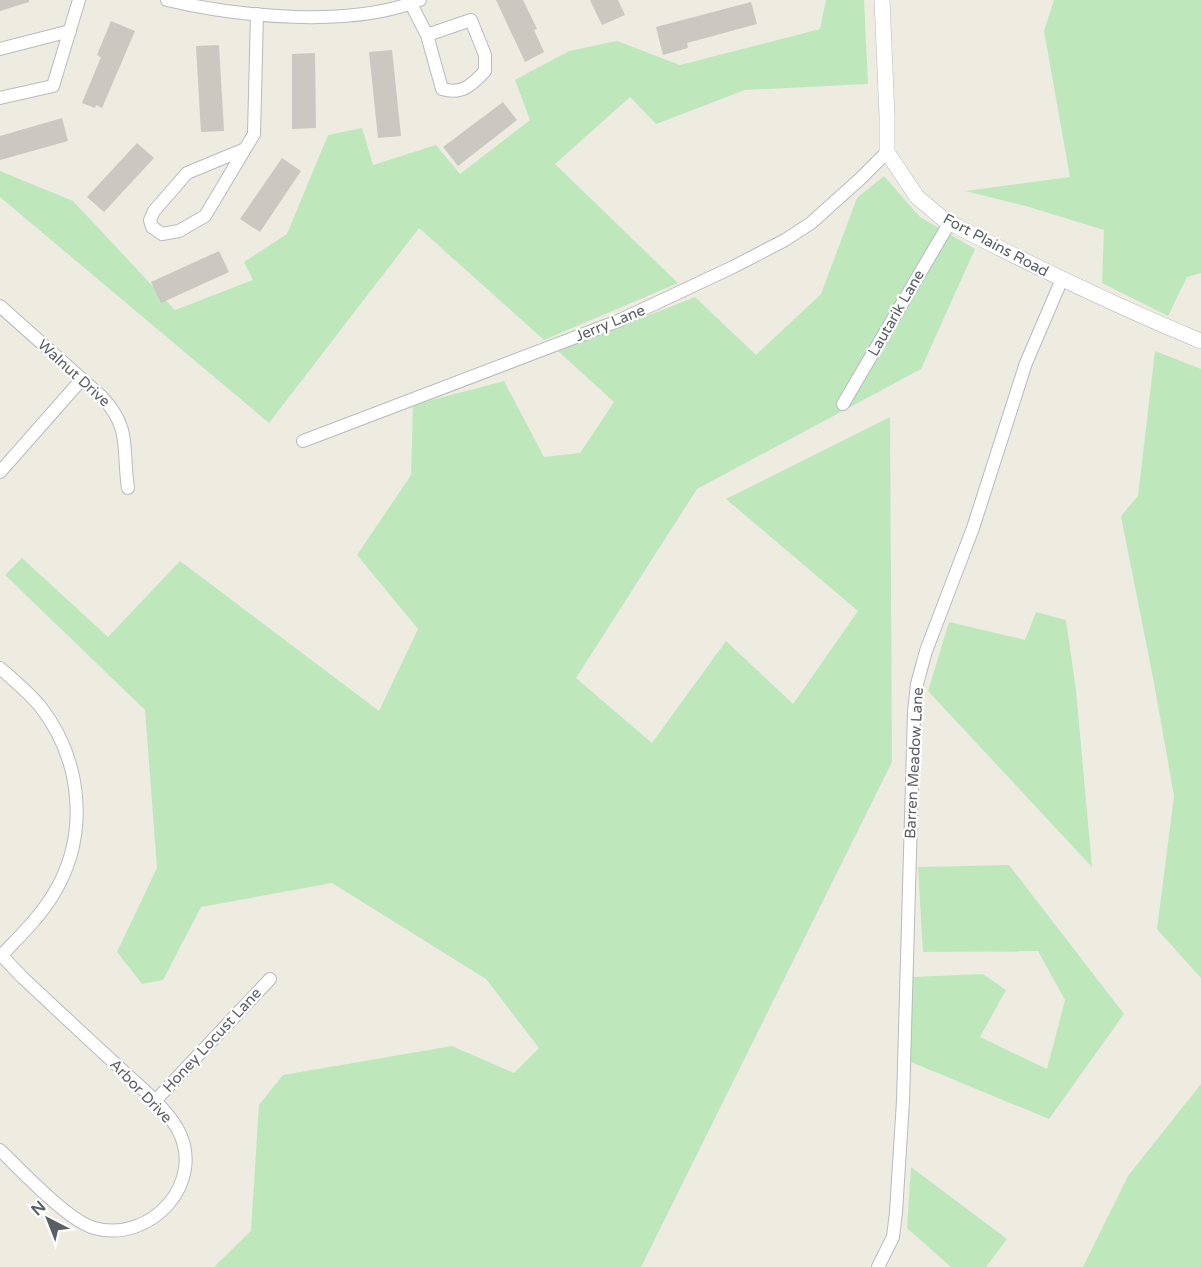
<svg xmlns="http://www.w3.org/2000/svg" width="1201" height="1267" font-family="'Varela Round',sans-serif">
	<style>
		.green { fill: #bee8bc }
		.building { fill: #cbc7c1 }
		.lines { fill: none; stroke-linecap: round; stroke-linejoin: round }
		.minor-casing { stroke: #b7babf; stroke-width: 14 }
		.tertiary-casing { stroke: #b7babf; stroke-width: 16 }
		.minor { stroke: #fff; stroke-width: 12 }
		.tertiary { stroke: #fff; stroke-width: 15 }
		.labels { text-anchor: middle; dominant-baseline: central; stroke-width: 4.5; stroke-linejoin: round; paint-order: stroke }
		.street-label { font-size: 15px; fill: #5a5f64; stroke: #fff }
	</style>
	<rect width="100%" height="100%" fill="#eeebe1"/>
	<g class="green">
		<polygon points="826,0 864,0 868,84 745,90 656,124 630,97 555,164 678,283 544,340 419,228 269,423 0,197 0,171 73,201 175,310 253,280 244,262 287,234 328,135 362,128 373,165 436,145 460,174 530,120 515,80 569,51 617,41 680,65 820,29"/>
		<polygon points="1054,0 1201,0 1201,273 1187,277 1168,316 1102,283 1104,230 1029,207 965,191 1070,177 1044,31"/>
		<polygon points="884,176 920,217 975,249 921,369 697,489 576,678 652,743 726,641 793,704 858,611 726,499 890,417 892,762 641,1267 214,1267 251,1231 259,1105 283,1075 452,1046 514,1073 539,1048 486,979 332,883 201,907 163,980 142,984 117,952 157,868 145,710 5,575 22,558 108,637 180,561 379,711 418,629 357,555 411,475 413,405 504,381 544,457 580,453 614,402 558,351 695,297 756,355 821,294 857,198"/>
		<polygon points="1155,351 1201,369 1201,978 1157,929 1174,796 1154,683 1121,516 1138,496"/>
		<polygon points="1036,612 1066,620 1076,690 1092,867 928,691 949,622 1025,640"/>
		<polygon points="1009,865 1124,1014 1049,1119 911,1062 912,977 983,974 1006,990 980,1037 1047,1069 1065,1000 1038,951 923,952 918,867"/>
		<polygon points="1201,1084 1201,1267 1083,1267 1128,1176"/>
		<polygon points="911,1167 1007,1239 986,1267 951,1267 907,1228"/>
	</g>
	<g class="building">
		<polygon points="0,0 29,0 29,2 0,11"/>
		<polygon points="496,0 523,0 537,29 534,30 544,52 525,62"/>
		<polygon points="590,0 618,0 625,15 602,25"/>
		<polygon points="751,2 757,24 687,43 688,48 663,55 656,27"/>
		<polygon points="111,21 135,31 102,108 96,105 95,108 82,103 101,57 97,55"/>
		<polygon points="219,45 224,131 201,132 196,46"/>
		<polygon points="392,50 401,136 378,138 369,52"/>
		<polygon points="315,53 316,128 292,129 292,54"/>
		<polygon points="503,102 517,120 458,166 443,147"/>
		<polygon points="62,118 68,141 0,160 0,136"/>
		<polygon points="137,143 154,158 104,212 87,197"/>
		<polygon points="282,158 301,171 260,232 240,219"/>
		<polygon points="219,251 229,272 161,303 151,282"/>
	</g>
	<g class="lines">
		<g class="minor-casing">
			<g id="minor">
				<path d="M167,0C239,17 351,28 420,0"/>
				<path d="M411,4L427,35L442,89C462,95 472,85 485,71V55L471,20L427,35"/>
				<polyline points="0,49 70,31"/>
				<polyline points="0,98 53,86 79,0"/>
				<polyline points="245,149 187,173 154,211 150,220 152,227 162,234 179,231 205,216 254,134 257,14"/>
				<path d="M0,306L102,397C132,429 122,449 128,488"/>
				<polyline points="843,404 950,222"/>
				<polyline points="303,441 618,321 733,267 785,240 811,223 860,179 887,152"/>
				<polyline points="0,472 82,379"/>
				<path d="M0,668C14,680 28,692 40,706C82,760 90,835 53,895C39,918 18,938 0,957"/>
				<polyline points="155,1101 270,979"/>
				<path d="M0,1150C22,1171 67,1220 94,1228C150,1244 208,1182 177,1128C163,1105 140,1087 121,1069C87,1038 54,1007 21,976L2,956"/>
				<polyline points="878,1267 893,1237 896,1212 903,1101 914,712 917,684 926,651 973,528 1026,363 1062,279"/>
			</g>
		</g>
		<g class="tertiary-casing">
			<path id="tertiary" d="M882,0L887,116V152L917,197L942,218L958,227C1038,268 1118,307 1201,341"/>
		</g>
		<use href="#minor" class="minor"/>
		<use href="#tertiary" class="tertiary"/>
	</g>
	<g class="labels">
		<g class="street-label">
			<text transform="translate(996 245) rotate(28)">Fort Plains Road</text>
			<text transform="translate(896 313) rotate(-60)">Lautarik Lane</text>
			<text transform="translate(610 323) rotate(-22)">Jerry Lane</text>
			<text transform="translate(74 373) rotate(42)">Walnut Drive</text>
			<text transform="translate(914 763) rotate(-87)">Barren Meadow Lane</text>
			<text transform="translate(212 1040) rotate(-47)">Honey Locust Lane</text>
			<text transform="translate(141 1091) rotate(46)">Arbor Drive</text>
		</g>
	</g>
	<g transform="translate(48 1219) rotate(318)" stroke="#ffffff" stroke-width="4.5" paint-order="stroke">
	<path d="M0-4.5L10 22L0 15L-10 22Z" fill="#5a5f64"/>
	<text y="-9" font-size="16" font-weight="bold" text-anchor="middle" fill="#5a5f64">N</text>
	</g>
</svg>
